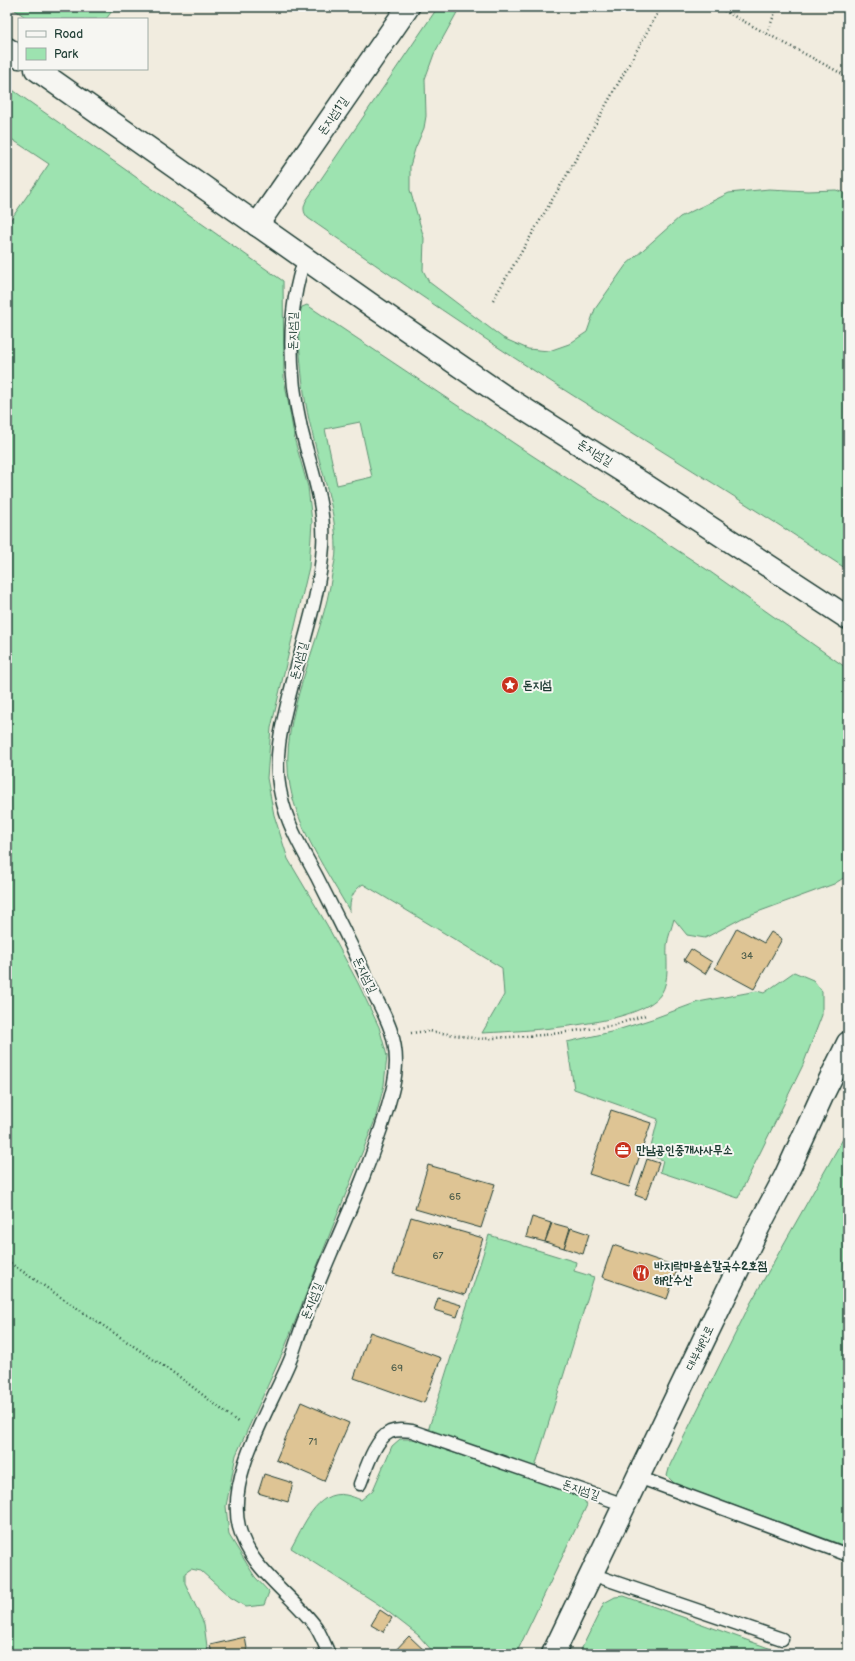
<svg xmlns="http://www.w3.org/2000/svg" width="855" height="1661" font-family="'Balsamiq Sans','Poor Story',sans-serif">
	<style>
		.green { fill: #9de3b0; stroke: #5e9072; fill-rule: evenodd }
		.building { fill: #dec494; stroke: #1f3d34 }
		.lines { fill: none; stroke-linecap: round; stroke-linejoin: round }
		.lane-casing { stroke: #1f3d34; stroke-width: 15 }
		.street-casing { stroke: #1f3d34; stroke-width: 25 }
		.secondary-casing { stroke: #1f3d34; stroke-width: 25 }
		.path { stroke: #1f3d34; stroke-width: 2.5; stroke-dasharray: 1 3; stroke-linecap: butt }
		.lane { stroke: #f6f6f2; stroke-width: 12 }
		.street { stroke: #f6f6f2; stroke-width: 22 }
		.secondary { stroke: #f6f6f2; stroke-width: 22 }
		.labels { text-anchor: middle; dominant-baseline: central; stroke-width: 4; stroke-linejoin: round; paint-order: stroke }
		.number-label { font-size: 10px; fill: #4f5f4c }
		.street-label { font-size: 12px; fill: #1f3d34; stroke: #f6f6f2 }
		.poi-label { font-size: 12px; font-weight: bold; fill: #1f3d34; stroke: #f6f6f2; text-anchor: start }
	</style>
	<rect width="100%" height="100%" fill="#f1ecdf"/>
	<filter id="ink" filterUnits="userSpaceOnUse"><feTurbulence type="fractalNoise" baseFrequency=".025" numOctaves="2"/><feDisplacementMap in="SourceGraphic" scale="8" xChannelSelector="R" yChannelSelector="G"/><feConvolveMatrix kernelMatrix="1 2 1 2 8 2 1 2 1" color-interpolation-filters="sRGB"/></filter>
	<g filter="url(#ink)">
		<g class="green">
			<polygon points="11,7 115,7 106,19 28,19"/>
			<path d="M438,7H460L434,54L425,79L426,116L424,128L415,149L410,166V190L424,238L423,270L429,282L503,338L528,349L549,351L569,344L587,332L595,309L626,265L680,217L729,193L769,189L808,191L836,190L848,194V570C759,511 668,455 577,398C486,341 396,279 308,218C303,212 303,208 306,201Z"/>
			<polygon points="7,86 283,281 284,378 295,441 308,487 312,522 309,567 271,728 267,778 274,815 288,859 327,925 358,983 379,1027 387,1056 384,1085 375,1120 283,1352 236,1455 226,1506 229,1535 255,1577 269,1592 264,1605 246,1607 230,1597 201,1571 191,1569 185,1573 185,1583 204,1624 208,1654 7,1654 7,225 49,164 7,136"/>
			<path d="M307,305L530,454L709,571L848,669V875L834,884L744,917L705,938L687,935L674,919C672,927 668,937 667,945C666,961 670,980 661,994C640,1026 520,1031 482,1033L504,995L502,968L363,884C353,891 349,899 350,912C328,873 298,830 290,786C277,718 323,642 332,574C334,566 336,557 336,549C336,508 321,471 312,432C305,406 302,380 300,354C299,339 296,320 302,307ZM360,422L372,477L337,485L325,429Z"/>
			<polygon points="794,972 813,980 822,991 822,1015 803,1065 738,1198 660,1172 663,1160 649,1155 658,1119 574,1089 567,1042 611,1032 652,1019 698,1002 757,991 764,993"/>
			<polygon points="848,1130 848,1547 675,1484 667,1476 670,1465 750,1304"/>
			<polygon points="489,1235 576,1262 574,1271 594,1277 535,1467 427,1434"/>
			<path d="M400,1439H413L563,1490L583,1499L587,1505L516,1654H435L418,1635L378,1604L291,1548C303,1528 316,1489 346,1495C351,1496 356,1498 361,1500L373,1490L392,1446Z"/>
			<polygon points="624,1596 777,1651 776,1654 579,1654 604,1603 615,1597"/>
		</g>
		<g class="building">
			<polygon points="737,928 764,943 771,932 782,939 754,989 715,968"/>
			<polygon points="691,949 712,962 705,974 684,960"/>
			<polygon points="611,1110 651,1123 629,1187 589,1174"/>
			<polygon points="647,1159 659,1163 646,1199 635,1195"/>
			<polygon points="428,1165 495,1184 481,1228 415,1209"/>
			<polygon points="411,1217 483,1238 465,1295 393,1274"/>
			<polygon points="532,1217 551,1223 545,1242 526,1237"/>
			<polygon points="552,1223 570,1228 564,1248 545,1242"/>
			<polygon points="571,1228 589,1234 583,1254 564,1248"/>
			<polygon points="613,1245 678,1267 667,1299 602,1277"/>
			<polygon points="438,1298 461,1305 457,1317 434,1310"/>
			<polygon points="370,1332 441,1358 424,1403 354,1378"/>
			<polygon points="301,1402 349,1423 324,1481 276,1460"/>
			<polygon points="264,1474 293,1483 288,1502 258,1493"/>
			<polygon points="380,1610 392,1618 383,1632 371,1625"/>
			<polygon points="409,1636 428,1654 392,1654"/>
			<polygon points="245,1637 248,1654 212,1654 210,1645"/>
		</g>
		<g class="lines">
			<g class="lane-casing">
				<g id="lane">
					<path d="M305,258C286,311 289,374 301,428C310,466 326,506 323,546C320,593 304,639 292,685C283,721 272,757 281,795C287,825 303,851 317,877C336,915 356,953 373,992C385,1016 396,1034 396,1062C396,1080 391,1096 386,1113C371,1162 351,1207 331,1253C322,1274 314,1294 306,1316C300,1330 296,1344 291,1358C272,1405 226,1475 239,1527C250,1570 291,1593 316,1627C321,1635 325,1645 329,1654"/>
					<polyline points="638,1477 848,1555"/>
					<path d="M360,1484C366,1469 375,1439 390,1432C397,1429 404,1430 412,1431L625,1505"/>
					<polyline points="591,1574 782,1639"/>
				</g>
			</g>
			<g class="street-casing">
				<polyline id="street" points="257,225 408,7"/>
			</g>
			<g class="secondary-casing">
				<g id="secondary">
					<polyline points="7,49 19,57"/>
					<polyline points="36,69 374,307 502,395 648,487 848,618"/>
					<polyline points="553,1654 708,1331 759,1226 785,1177 822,1096 848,1043"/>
				</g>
			</g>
			<g class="path">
				<polyline points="717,7 848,77"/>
				<polyline points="767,34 777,7"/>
				<polyline points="493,300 568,173 661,7"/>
				<polyline points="411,1033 429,1031 480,1039 544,1035 611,1026 646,1015"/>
				<polyline points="7,1261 181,1378 239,1423"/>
			</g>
			<use href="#lane" class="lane"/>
			<use href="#street" class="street"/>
			<use href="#secondary" class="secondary"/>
		</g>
	</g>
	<defs>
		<g id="sight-disc" transform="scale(0.9)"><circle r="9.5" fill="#c8321e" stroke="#f6f6f2"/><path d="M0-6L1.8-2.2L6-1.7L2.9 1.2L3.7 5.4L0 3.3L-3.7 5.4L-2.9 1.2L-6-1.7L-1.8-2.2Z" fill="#fff"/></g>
		<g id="office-disc" transform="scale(0.9)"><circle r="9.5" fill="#c8321e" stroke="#f6f6f2"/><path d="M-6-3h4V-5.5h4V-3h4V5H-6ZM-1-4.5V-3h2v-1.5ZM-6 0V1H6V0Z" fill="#fff"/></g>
		<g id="restaurant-disc" transform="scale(0.9)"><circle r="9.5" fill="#c8321e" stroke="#f6f6f2"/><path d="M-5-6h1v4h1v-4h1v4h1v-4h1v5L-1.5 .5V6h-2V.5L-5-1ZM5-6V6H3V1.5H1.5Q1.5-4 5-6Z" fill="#fff"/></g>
	</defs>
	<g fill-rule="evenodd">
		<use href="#sight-disc" x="510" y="685"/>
		<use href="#office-disc" x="623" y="1150"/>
		<use href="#restaurant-disc" x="641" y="1273"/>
	</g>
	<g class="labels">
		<g class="number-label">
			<text x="747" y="956">34</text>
			<text x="455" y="1197">65</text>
			<text x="438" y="1256">67</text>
			<text x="397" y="1368">69</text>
			<text x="313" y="1442">71</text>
		</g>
		<g class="street-label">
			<text transform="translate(333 116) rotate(-55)">돈지섬1길</text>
			<text transform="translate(293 331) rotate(-89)">돈지섬길</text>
			<text transform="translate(595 453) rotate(32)">돈지섬길</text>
			<text transform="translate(299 661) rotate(-75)">돈지섬길</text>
			<text transform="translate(365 975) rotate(64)">돈지섬길</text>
			<text transform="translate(312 1301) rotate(-68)">돈지섬길</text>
			<text transform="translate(700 1348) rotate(-64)">대부해안로</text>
			<text transform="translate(581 1490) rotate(19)">돈지섬길</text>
		</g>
		<g class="poi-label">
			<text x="523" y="685">돈지섬</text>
			<text x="636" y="1150">만남공인중개사사무소</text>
			<text x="654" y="1266">바지락마을손칼국수2호점<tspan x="654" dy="14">해안수산</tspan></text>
		</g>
	</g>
	<rect width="855" height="1661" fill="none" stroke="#f6f6f2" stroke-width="24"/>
	<rect x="12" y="12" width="831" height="1637" fill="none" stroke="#1f3d34" stroke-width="1.5" filter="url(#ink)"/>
	<rect x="18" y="18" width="130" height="52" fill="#f6f6f2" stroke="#a0aca6"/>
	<rect x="26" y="31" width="20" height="6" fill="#f6f6f2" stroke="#a0aca6"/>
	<text x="54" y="38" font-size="12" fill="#1f3d34">Road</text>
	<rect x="26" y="48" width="20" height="12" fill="#9de3b0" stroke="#a0aca6"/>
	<text x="54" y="58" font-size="12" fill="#1f3d34">Park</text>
</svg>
